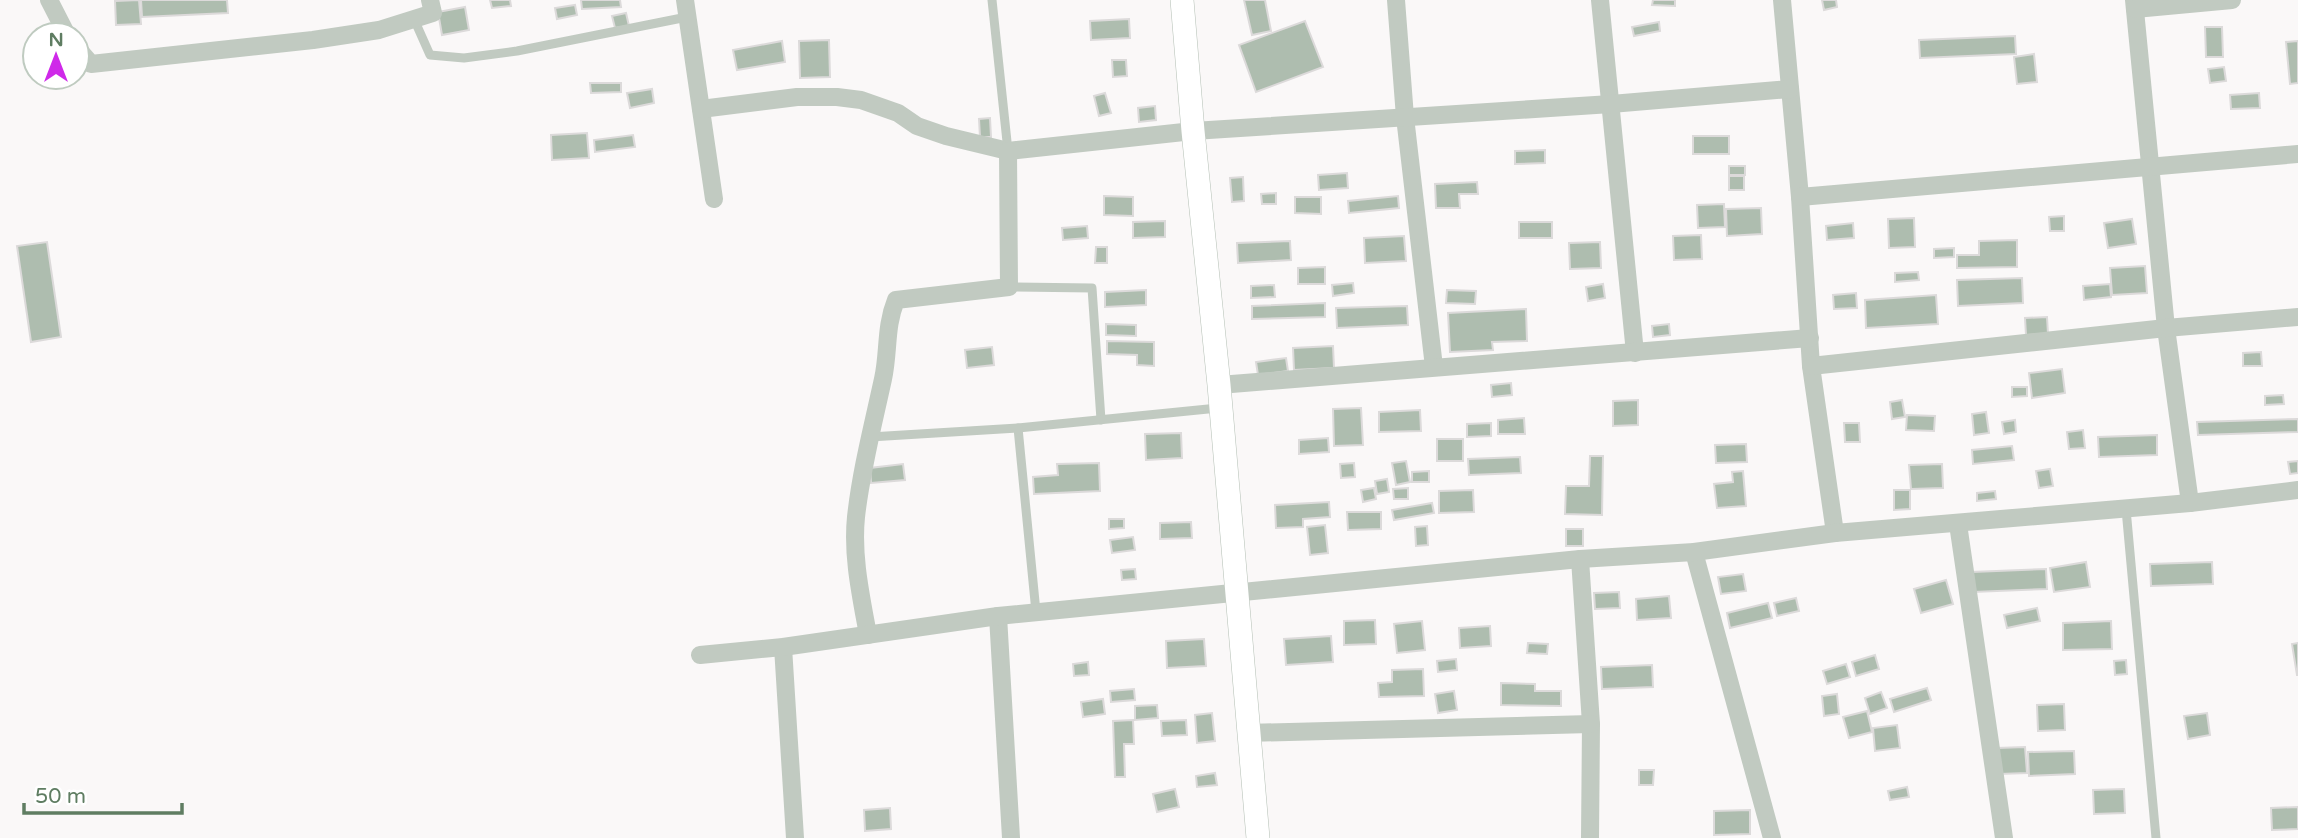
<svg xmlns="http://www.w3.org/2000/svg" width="2298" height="838" font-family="'Varela Round',sans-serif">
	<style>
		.building { fill: #aebdaf; stroke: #dcdada; stroke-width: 2 }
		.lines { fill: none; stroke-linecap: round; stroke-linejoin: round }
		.secondary-casing { stroke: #b3bfb4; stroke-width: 24 }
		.lane { stroke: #c1cac1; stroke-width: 9 }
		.street { stroke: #c1cac1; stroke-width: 18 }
		.secondary { stroke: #fff; stroke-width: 23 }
	</style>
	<rect width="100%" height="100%" fill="#faf8f8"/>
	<g class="building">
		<polygon points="139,0 141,24 116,25 115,1"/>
		<polygon points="141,0 227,0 228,13 142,17"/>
		<polygon points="490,0 510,0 511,6 492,8"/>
		<polygon points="581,0 620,0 621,7 582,9"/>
		<polygon points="1244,0 1265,0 1271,31 1252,35"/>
		<polygon points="1653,0 1675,0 1675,6 1652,5"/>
		<polygon points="1822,0 1836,0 1837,7 1824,10"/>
		<polygon points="575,5 577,15 557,19 555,8"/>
		<polygon points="465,7 469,30 442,35 438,12"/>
		<polygon points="626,13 629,26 615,28 612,16"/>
		<polygon points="1129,19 1130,38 1091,40 1090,21"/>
		<polygon points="1305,21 1323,67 1256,92 1239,45"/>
		<polygon points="1659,22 1660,31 1634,36 1632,27"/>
		<polygon points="2205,27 2222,27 2223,57 2206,57"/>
		<polygon points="2015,36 2016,54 1920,58 1919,40"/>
		<polygon points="829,40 830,77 800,78 799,41"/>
		<polygon points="782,41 785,62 737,70 733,50"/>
		<polygon points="2298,41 2298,83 2290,84 2286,42"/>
		<polygon points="2034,54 2037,82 2017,84 2014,57"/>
		<polygon points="1112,60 1126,60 1127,76 1113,77"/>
		<polygon points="2224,67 2226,81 2210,83 2208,69"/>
		<polygon points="590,83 621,83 621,92 591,93"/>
		<polygon points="652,89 654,103 630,108 627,93"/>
		<polygon points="1105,93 1111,113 1099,116 1094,96"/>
		<polygon points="2259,93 2260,108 2231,109 2230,95"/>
		<polygon points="1155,106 1156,120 1139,122 1138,108"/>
		<polygon points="990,118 991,137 980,137 979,119"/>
		<polygon points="587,133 589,158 552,160 551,135"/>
		<polygon points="633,135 635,147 595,152 594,140"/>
		<rect x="1693" y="136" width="36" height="18"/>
		<polygon points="1545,150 1545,163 1515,164 1515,151"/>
		<rect x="1729" y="166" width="16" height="9"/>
		<polygon points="1347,173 1348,188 1319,190 1318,175"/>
		<rect x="1729" y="176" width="15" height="14"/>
		<polygon points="1243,177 1244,201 1232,202 1230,178"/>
		<polygon points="1477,182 1478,194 1459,194 1460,208 1436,208 1435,184"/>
		<polygon points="1276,193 1276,204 1262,204 1261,194"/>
		<polygon points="1104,196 1133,197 1133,216 1104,215"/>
		<polygon points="1398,196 1399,208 1349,213 1348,201"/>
		<polygon points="1295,197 1321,197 1321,214 1295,213"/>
		<polygon points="1724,204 1725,227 1698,228 1697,205"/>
		<polygon points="1761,208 1762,234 1727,236 1726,209"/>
		<polygon points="2064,216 2064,231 2050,231 2049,217"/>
		<polygon points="1914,218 1915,247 1889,248 1888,219"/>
		<polygon points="2132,219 2136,244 2108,248 2104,223"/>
		<polygon points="1165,221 1165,237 1133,238 1133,222"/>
		<rect x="1519" y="222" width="33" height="16"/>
		<polygon points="1853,223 1854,238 1827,240 1826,226"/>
		<polygon points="1087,226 1088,238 1063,240 1062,228"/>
		<polygon points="1701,235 1702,259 1674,260 1673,236"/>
		<polygon points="1404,236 1406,261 1365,263 1364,238"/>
		<polygon points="2017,240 2017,267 1957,268 1957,255 1979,255 1979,241"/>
		<polygon points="1290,241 1291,260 1238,263 1237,243"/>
		<polygon points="47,242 61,337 31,342 17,246"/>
		<polygon points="1600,242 1601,268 1570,269 1569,243"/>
		<polygon points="1096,247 1107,247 1107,263 1095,263"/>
		<polygon points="1954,248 1954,257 1934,258 1934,249"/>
		<polygon points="2145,266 2147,293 2112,295 2110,268"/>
		<polygon points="1325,267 1325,284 1298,284 1298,268"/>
		<polygon points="1918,272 1919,280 1895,282 1895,273"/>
		<polygon points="2022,278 2023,303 1958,306 1957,280"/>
		<polygon points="1353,283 1354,293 1333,296 1332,285"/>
		<polygon points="1603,284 1605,298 1588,301 1586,287"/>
		<polygon points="2110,284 2111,297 2084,300 2083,286"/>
		<polygon points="1274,285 1275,297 1251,298 1251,286"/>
		<polygon points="1146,290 1146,305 1105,307 1105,292"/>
		<polygon points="1447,290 1476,291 1475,304 1446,303"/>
		<polygon points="1856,293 1857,308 1834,309 1833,295"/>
		<polygon points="1936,295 1938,324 1866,328 1865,300"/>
		<polygon points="1325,303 1325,317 1252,319 1252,306"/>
		<polygon points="1407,306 1408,325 1337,328 1336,308"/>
		<polygon points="1526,309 1527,341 1492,342 1493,350 1450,352 1448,313"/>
		<polygon points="2047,317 2048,334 2026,335 2025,318"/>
		<polygon points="1106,324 1136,325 1136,336 1106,335"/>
		<polygon points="1669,324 1670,335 1653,337 1652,326"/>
		<polygon points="1107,341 1154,342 1154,366 1137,365 1137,355 1107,354"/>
		<polygon points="1333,346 1334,368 1294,370 1293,348"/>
		<polygon points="992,347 994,365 967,368 965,350"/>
		<polygon points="2261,352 2262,366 2243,366 2243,353"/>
		<polygon points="1286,358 1288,371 1258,375 1256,362"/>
		<polygon points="2062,369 2065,393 2032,398 2029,373"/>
		<polygon points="1511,383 1512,395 1492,397 1491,385"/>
		<polygon points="2012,387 2027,387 2027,396 2012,397"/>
		<polygon points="2283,395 2284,404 2265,405 2265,396"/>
		<polygon points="1638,400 1638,425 1613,426 1613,401"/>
		<polygon points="1902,400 1905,417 1892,419 1890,402"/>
		<polygon points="1361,408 1363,445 1334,446 1333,409"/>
		<polygon points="1420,410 1421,431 1379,432 1379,412"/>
		<polygon points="1986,412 1989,433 1974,435 1972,414"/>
		<polygon points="1907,415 1935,416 1934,431 1906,430"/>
		<polygon points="1524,418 1525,434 1498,434 1498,420"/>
		<polygon points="2298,419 2298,432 2198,435 2197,422"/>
		<polygon points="2015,420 2016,432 2004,434 2002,422"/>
		<polygon points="1491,423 1491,436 1467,437 1467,424"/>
		<polygon points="1844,423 1859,423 1860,442 1845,442"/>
		<polygon points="2083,430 2085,448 2069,449 2067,432"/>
		<polygon points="1181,433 1182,458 1146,460 1145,434"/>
		<polygon points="2157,435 2157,455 2099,457 2098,437"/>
		<polygon points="1328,438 1329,452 1299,454 1299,440"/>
		<rect x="1437" y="439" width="26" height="22"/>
		<polygon points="1746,444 1747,462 1716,463 1715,445"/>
		<polygon points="2012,446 2014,460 1973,464 1972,450"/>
		<polygon points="1590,456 1603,456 1602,515 1565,514 1566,486 1589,486"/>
		<polygon points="1520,457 1521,473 1469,475 1468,459"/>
		<polygon points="1406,461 1410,482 1396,485 1392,463"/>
		<polygon points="2298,461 2298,473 2290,474 2288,462"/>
		<polygon points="1099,463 1100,491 1034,494 1033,477 1058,475 1057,464"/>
		<polygon points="1354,463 1355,477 1341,478 1340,464"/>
		<polygon points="903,464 905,480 871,483 870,468"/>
		<polygon points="1942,464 1943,488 1911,489 1909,465"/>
		<polygon points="2050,469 2053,486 2039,488 2036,471"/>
		<polygon points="1429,471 1429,482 1412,482 1412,472"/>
		<polygon points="1743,471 1746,506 1717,508 1714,484 1733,482 1732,472"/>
		<polygon points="1387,479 1389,492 1377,494 1375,481"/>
		<polygon points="1374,488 1376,499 1363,502 1361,490"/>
		<polygon points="1408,488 1408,499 1394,499 1393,489"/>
		<polygon points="1473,490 1474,512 1439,513 1439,491"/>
		<polygon points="1894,490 1910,490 1910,509 1894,510"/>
		<polygon points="1995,491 1996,499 1977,501 1977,493"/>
		<polygon points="1329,502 1330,517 1303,519 1303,527 1276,528 1275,505"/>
		<polygon points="1432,503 1434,513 1394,520 1392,510"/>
		<polygon points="1347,512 1381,512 1381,529 1348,530"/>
		<polygon points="1109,519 1124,519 1124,528 1109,529"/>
		<polygon points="1191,522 1192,538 1160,539 1160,523"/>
		<polygon points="1325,525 1328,553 1310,555 1307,527"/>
		<polygon points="1427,526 1428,545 1416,546 1415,527"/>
		<rect x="1566" y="529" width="17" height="17"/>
		<polygon points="1133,537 1135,550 1112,553 1110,540"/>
		<polygon points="2086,562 2090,587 2054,592 2050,568"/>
		<polygon points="2212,562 2213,584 2151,586 2150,564"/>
		<polygon points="1135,569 1136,579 1122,580 1121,570"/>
		<polygon points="2046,569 2047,589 1973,592 1972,572"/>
		<polygon points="1743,574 1746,591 1721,594 1718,577"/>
		<polygon points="1946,580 1953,604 1921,613 1914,589"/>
		<polygon points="1619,592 1620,608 1595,609 1594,593"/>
		<polygon points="1669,596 1671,618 1637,620 1636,599"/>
		<polygon points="1796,598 1799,611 1777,616 1774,603"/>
		<polygon points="1768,603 1772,618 1730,628 1727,613"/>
		<polygon points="2037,608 2040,621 2007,628 2004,615"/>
		<polygon points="1375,620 1376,644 1344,645 1344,621"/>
		<polygon points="1422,621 1425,650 1397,653 1394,624"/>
		<polygon points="2111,621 2112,649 2063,650 2063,623"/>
		<polygon points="1490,626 1491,646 1460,648 1459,628"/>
		<polygon points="1331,636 1333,662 1286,665 1284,639"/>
		<polygon points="1204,639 1206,666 1167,668 1166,641"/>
		<polygon points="1528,643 1548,644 1547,654 1527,653"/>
		<polygon points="2298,643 2298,675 2297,675 2292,644"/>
		<polygon points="1875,655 1879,669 1856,676 1852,662"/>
		<polygon points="1456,659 1457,670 1438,672 1437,661"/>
		<polygon points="2126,660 2127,674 2115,675 2114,661"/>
		<polygon points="1088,662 1089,675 1074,676 1073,664"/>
		<polygon points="1846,664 1850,677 1827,684 1823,671"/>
		<polygon points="1652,665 1653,687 1602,689 1601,667"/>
		<polygon points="1423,669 1424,696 1379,697 1378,683 1392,682 1392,670"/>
		<polygon points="1501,683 1535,684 1535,691 1561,691 1561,706 1501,705"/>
		<polygon points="1927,688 1931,700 1894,712 1890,699"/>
		<polygon points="1134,689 1135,700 1111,702 1110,691"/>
		<polygon points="1454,691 1457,710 1438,713 1435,694"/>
		<polygon points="1881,692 1887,708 1870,714 1865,698"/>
		<polygon points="1837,694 1839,714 1824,716 1822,696"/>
		<polygon points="1103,699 1105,714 1083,717 1081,702"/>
		<polygon points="2064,704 2065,730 2038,731 2037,705"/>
		<polygon points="1157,705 1158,718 1135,720 1135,706"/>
		<polygon points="1867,711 1872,732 1849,738 1843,717"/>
		<polygon points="1212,713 1215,741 1197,743 1195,715"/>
		<polygon points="2207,713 2210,735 2188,739 2184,716"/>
		<polygon points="1133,720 1134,744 1124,744 1125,777 1115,777 1113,721"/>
		<polygon points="1186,720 1187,735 1162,736 1161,721"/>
		<polygon points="1897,725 1900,748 1875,751 1873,728"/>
		<polygon points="2025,747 2027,773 1999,774 1997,748"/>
		<polygon points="2074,751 2075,774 2029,776 2028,752"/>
		<polygon points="1639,770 1654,770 1653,785 1639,785"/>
		<polygon points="1215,773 1217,785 1197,787 1196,776"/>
		<polygon points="1907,787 1909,797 1890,800 1888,791"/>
		<polygon points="1175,789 1179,807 1157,812 1153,794"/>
		<polygon points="2124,789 2125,813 2094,814 2093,790"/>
		<polygon points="2298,807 2298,829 2272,830 2271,808"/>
		<polygon points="890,808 891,829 865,831 864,810"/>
		<polygon points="1750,810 1750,834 1714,835 1714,811"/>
	</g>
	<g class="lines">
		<g class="secondary-casing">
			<polyline id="secondary" points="1182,0 1193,131 1219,385 1258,838"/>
		</g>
		<g class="lane">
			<polyline points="992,0 1008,151"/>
			<polyline points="414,19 430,55 464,58 517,51 687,17"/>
			<polyline points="1009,287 1092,288 1101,420"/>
			<polyline points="1018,428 1218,408"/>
			<polyline points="870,437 1018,428 1036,612"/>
			<polyline points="2126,509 2156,838"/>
		</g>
		<g class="street">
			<polyline points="49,0 67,35"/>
			<polyline points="685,0 714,199"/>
			<polyline points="1396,0 1405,117 1434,367"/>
			<polyline points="1600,0 1635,353"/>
			<polyline points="1782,0 1800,197 1811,366 1835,533"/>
			<polyline points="2134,0 2166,328 2190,503"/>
			<polyline points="2135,9 2232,0"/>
			<polyline points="77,48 91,64 313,40 379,30 433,13 430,0"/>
			<polyline points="701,109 797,97 837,97 861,100 898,113 917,126 946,136 1008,151 1193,131 1611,104 1790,89"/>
			<polyline points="1800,197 2298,154"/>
			<polyline points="1811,366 2166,328 2298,317"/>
			<polyline points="1219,385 1810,338"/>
			<polyline points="1958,524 2004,838"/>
			<polyline points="1694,552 1772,838"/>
			<polyline points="1580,559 1591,724 1590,838"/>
			<polyline points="998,616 1011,838"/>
			<path d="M868,635C861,596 852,556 856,517C861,471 873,425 883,379C889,352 885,327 896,300L1009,287L1008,151"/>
			<polyline points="783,647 795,838"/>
			<polyline points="700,655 783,647 998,616 1580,559 1694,552 1835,533 2190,503 2298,490"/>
			<polyline points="1248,733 1591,724"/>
		</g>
		<use href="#secondary" class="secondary"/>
	</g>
	<g transform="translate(56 56)"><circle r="33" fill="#ffffff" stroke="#bfcbc0" stroke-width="2"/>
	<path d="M0-5L12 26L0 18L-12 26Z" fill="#cf29e9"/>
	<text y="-10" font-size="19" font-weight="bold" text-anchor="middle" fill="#5f7d62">N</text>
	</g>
	<path d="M24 803v10h158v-10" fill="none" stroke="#5f7d62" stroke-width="3.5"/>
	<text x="35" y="803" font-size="21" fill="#5f7d62" stroke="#ffffff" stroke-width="5" paint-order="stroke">50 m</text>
</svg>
